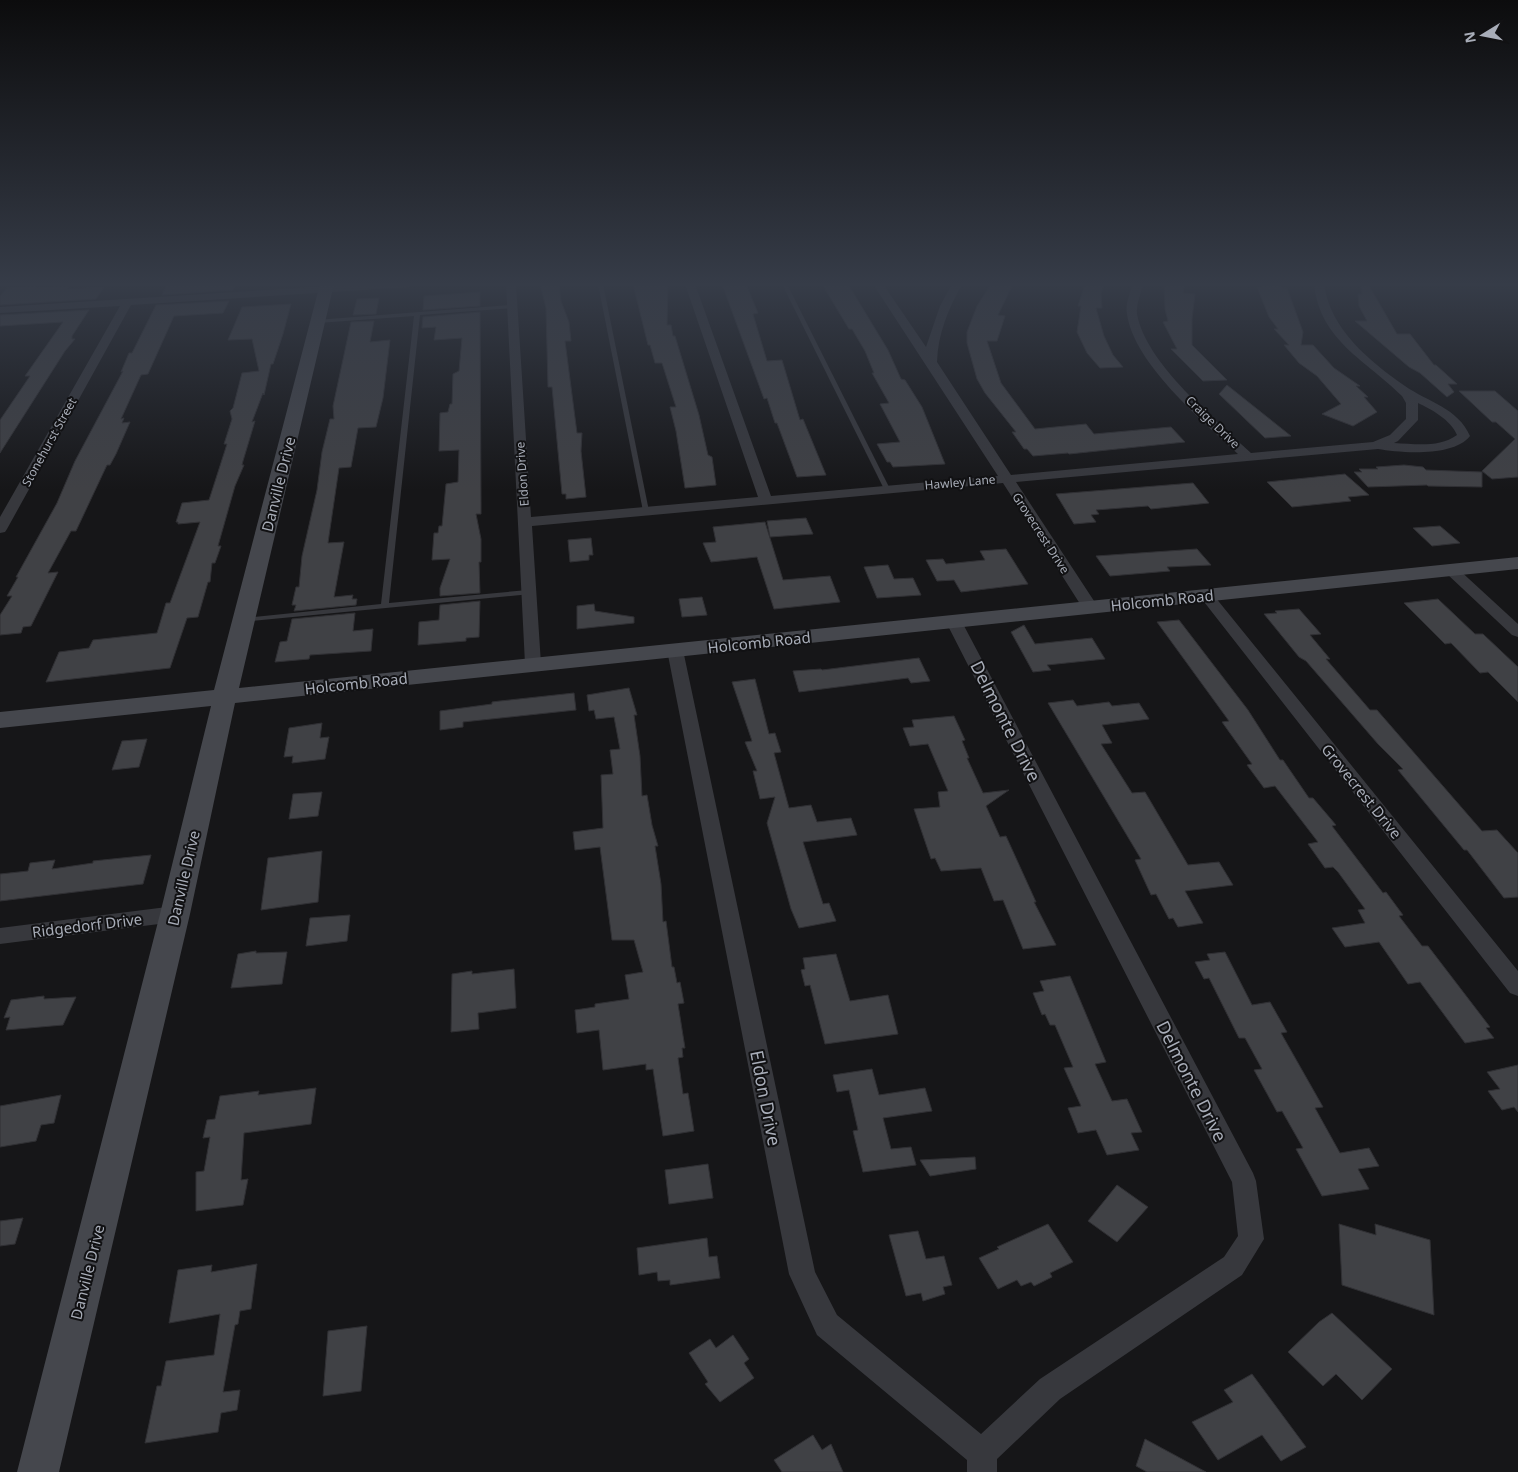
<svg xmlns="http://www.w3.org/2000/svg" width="1518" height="1472" font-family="'Noto Sans',sans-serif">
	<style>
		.building { fill: #404145; stroke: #303034 }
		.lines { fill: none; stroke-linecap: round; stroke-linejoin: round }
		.lane { fill: #37383d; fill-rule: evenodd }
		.street { fill: #37383d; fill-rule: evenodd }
		.secondary { fill: #45474d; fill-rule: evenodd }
		.labels { text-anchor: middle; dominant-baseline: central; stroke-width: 4; stroke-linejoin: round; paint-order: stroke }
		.far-street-label { font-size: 12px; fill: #a8adb8; stroke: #111113 }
		.street-label { font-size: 15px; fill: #a8adb8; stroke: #111113 }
		.near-street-label { font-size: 18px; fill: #a8adb8; stroke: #111113 }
	</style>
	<rect width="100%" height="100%" fill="#161618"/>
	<g class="building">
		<polygon points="167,284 236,284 233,290 162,295"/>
		<polygon points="540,284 559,284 561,301 569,322 571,341 565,341 577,433 582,433 581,451 586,497 566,499 566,494 562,494 552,387 548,387 546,308"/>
		<polygon points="633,284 668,284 667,325 671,325 673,336 675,336 699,415 708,455 712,457 716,485 685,488 676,431 670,407 676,407 662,363 655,363 650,345 648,345"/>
		<polygon points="722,284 746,284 758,313 753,314 767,361 782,360 800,420 803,419 826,475 797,477 777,423 775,423 767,398 764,399"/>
		<polygon points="822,284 848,284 888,350 901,379 905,380 922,407 945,464 893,467 890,462 887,462 877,444 900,442 880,404 889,403 872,373 874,373 865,351 852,329 849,329"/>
		<polygon points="991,284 1013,284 998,315 1005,316 997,341 987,341 1001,383 1035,429 1086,424 1094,434 1171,427 1185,442 1069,454 1068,453 1033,456 1027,449 1024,449 1012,432 1016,432 985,393 977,379 967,343 967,332 977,306"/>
		<polygon points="1085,284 1104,284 1101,293 1102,308 1096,308 1104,336 1113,355 1123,367 1100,368 1087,353 1077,332 1081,306 1078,306"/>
		<polygon points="1164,284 1185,284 1183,293 1195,294 1192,319 1192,345 1227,380 1203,381 1171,349 1177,349 1163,322 1168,321 1165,309"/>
		<polygon points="1262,284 1281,284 1282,288 1287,288 1303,332 1301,345 1313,345 1334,368 1360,386 1356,386 1368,397 1364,397 1377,412 1353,426 1322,414 1341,404 1317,376 1299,363 1284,345 1289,345 1274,329 1278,329 1269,317 1257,287 1263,288"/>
		<polygon points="1361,284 1368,284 1397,334 1410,334 1434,365 1436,365 1457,384 1448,384 1454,392 1447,397 1420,373 1409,367 1355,321 1367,321 1359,306 1358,294 1362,294"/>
		<polygon points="36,286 35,288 70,286 67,289 104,287 96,299 0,305 0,296 7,288"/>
		<polygon points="480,292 480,306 423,310 424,296"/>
		<polygon points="379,298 376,314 353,315 357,299"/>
		<polygon points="229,301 223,313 174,316 148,374 141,375 121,419 124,418 122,423 130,422 116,454 110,465 107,465 76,531 71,531 48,573 58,572 31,626 23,627 21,633 0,635 0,615 12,596 7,596 18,577 16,577 57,503 75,461 123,371 121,372 129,353 132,353 156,305"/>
		<polygon points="291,304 283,334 273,364 271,364 264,395 263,393 252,422 255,421 243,461 242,465 244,465 235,486 218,546 221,546 215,563 212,563 210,582 208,582 198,617 187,618 170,668 46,682 59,652 89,648 93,640 157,633 166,603 170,603 200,522 178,524 178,522 176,522 182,503 209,500 227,444 224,444 232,419 230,411 233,408 242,373 259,371 252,339 228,340 242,307"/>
		<polygon points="89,310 72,336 72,339 75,339 65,351 0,453 0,420 30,376 25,376 63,322 0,326 0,315"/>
		<polygon points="480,312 481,502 481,514 476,514 481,539 481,562 479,562 480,593 440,596 440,588 450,559 432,560 434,533 438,533 439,526 442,526 446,484 458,482 459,450 439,451 440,413 448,412 450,404 452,404 453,374 459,371 462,338 434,340 436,327 422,328 423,317"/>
		<polygon points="374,321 370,342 390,340 383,398 376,427 358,428 351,467 339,468 329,536 328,543 344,542 334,597 353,595 352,599 357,599 356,605 294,611 296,605 292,605 296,587 299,587 302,556 317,490 322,452 330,419 334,419 333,406 351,322"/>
		<polygon points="1227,385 1291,436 1265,438 1219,394"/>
		<polygon points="1459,391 1495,391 1518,411 1518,477 1492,479 1482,471 1515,439 1496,422 1492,422"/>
		<polygon points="1404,465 1423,467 1426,470 1482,472 1482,487 1428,486 1427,485 1368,487 1354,472 1362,472 1359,469 1378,469 1376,467"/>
		<polygon points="1345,474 1369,495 1348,497 1351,501 1292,507 1267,482"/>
		<polygon points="1193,483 1209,503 1151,509 1148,506 1096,510 1099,514 1091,515 1096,522 1074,524 1056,494"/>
		<polygon points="806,518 813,534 770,537 767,521"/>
		<polygon points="765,522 783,580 830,576 840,602 774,609 757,557 711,562 703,543 716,542 713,527"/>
		<polygon points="1440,526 1460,543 1432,546 1413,528"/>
		<polygon points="591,538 593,555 589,555 589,560 570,562 568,540"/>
		<polygon points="1006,549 1028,584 961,592 954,580 937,581 926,560 943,559 946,564 985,560 980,551"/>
		<polygon points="1197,549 1211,565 1167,567 1170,571 1110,576 1096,556"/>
		<polygon points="888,565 894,579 913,578 921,595 877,598 864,567"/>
		<polygon points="702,597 707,615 682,617 679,599"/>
		<polygon points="1438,599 1475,634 1483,634 1518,667 1518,702 1488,672 1480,673 1451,643 1445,644 1404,603"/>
		<polygon points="480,601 479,637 466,638 466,641 418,645 419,622 439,620 440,605"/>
		<polygon points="594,604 595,611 634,617 634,623 577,629 577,606"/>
		<polygon points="1299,609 1321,634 1310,635 1330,659 1326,659 1370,710 1377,710 1482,831 1497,830 1518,853 1518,897 1504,898 1467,850 1464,850 1398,770 1403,769 1378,744 1306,661 1299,657 1264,614 1277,613 1275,611"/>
		<polygon points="355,613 353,631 373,629 371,651 310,655 309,659 275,662 280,642 287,641 292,619"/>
		<polygon points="1179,620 1248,710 1280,760 1283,760 1309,798 1313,798 1336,825 1332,826 1383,893 1386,892 1403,915 1399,916 1422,946 1428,946 1490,1027 1486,1028 1494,1038 1465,1043 1420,982 1408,984 1379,942 1345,947 1332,928 1365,923 1358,910 1365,909 1338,872 1333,867 1325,868 1308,844 1318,842 1275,786 1264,788 1247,765 1252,764 1222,722 1229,721 1157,622"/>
		<polygon points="1024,625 1035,644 1092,638 1105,659 1047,665 1051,670 1033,672 1011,632"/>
		<polygon points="919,658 930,681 911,683 908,678 799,692 793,671 821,669 822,670"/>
		<polygon points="755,679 769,734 775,733 781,752 774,753 789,808 811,805 817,822 851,818 857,835 803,842 823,904 829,903 836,921 799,928 791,909 767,823 775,797 760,799 753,771 757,771 745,742 752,741 732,682"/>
		<polygon points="629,688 637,715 634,715 640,756 642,796 647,795 652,825 658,846 655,846 661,884 663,922 666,921 672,967 674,967 677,983 680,982 684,1003 678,1004 685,1048 682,1048 683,1057 678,1058 683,1094 688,1093 694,1131 663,1136 653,1069 646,1070 646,1064 603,1070 599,1030 577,1033 575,1010 595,1007 595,1004 629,999 625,975 643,972 634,940 612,940 600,847 575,850 573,832 603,828 601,775 613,774 610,750 620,749 614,717 596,719 594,710 589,711 587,695"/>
		<polygon points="574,693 576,710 463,722 463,727 440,730 440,711 492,704 492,702 500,701"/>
		<polygon points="1073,700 1077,706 1109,702 1112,706 1139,703 1149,719 1102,725 1112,743 1101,744 1132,793 1145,792 1188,865 1219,862 1233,885 1185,891 1203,923 1178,927 1173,918 1169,919 1156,894 1151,895 1135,860 1141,859 1048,703"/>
		<polygon points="954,716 965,740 962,741 969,758 967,758 983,793 1009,790 986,806 1000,837 1006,836 1036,902 1034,902 1056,945 1023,949 1003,900 994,901 981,868 941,871 935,858 931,859 914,809 940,807 938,792 948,791 928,744 910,746 903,728 914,727 912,720"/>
		<polygon points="322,723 320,738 329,737 325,759 292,763 293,756 284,757 289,728"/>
		<polygon points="147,739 139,767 112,770 122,741"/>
		<polygon points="322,792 318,816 289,819 293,794"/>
		<polygon points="322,851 318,902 261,910 268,858"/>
		<polygon points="151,855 143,884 0,901 0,874 28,871 30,863 55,860 52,869 93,863 93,861"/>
		<polygon points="350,915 347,941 306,946 310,918"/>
		<polygon points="256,951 256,953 287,952 282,984 231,988 238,954"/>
		<polygon points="1225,952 1252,1005 1270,1002 1287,1032 1281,1033 1323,1107 1315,1108 1340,1153 1369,1148 1379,1166 1358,1169 1369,1189 1322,1196 1296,1149 1303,1148 1282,1111 1277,1112 1254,1070 1262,1069 1245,1038 1239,1038 1209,978 1204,979 1195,962 1210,960 1207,954"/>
		<polygon points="836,954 850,1001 888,995 898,1034 825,1044 810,985 805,986 801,970 805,969 803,958"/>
		<polygon points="514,969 516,1008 478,1013 479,1029 451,1032 452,974 472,971 472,974"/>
		<polygon points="1070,976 1106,1062 1095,1064 1112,1101 1127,1099 1142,1132 1131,1133 1139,1150 1107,1155 1096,1130 1078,1133 1068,1108 1081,1106 1064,1068 1073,1067 1055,1025 1050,1025 1045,1014 1042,1015 1033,993 1044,991 1040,981"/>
		<polygon points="44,996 44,999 76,997 63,1025 6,1030 10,1017 4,1018 11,1000"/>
		<polygon points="1518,1065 1518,1112 1514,1107 1502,1110 1488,1091 1500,1089 1487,1072"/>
		<polygon points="872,1069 879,1095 925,1088 932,1111 883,1118 891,1149 911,1147 916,1165 863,1172 853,1131 858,1130 849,1090 837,1092 833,1075"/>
		<polygon points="316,1088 311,1124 244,1133 241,1180 248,1179 243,1205 196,1211 196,1172 204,1171 210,1137 203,1138 207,1120 215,1119 220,1096 259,1091 258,1095"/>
		<polygon points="61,1095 54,1123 41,1125 36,1141 0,1147 0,1106"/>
		<polygon points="975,1157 976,1169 930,1176 920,1160"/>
		<polygon points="708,1164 713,1198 669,1204 665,1170"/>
		<polygon points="1117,1185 1148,1207 1117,1242 1088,1221"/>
		<polygon points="23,1218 15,1244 0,1246 0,1221"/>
		<polygon points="1048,1224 1073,1262 1050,1273 1052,1277 1034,1286 1031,1282 1021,1286 1017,1280 998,1289 979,1258 999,1249 997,1247"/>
		<polygon points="1339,1224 1376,1235 1375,1224 1430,1240 1434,1315 1342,1285"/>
		<polygon points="918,1231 926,1259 944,1256 952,1285 943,1287 945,1294 923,1301 921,1293 906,1296 889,1235"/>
		<polygon points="707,1238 709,1257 717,1256 720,1278 670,1285 670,1280 658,1281 657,1272 639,1275 637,1248"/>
		<polygon points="257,1264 251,1309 240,1311 238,1324 235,1325 223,1392 240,1390 237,1410 221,1413 218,1432 145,1443 157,1386 161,1386 166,1361 214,1355 220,1314 169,1323 178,1270 212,1265 211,1272"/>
		<polygon points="1332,1313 1392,1369 1362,1400 1336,1374 1323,1386 1288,1352 1319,1322"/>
		<polygon points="367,1326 361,1391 323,1396 328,1331"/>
		<polygon points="733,1335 749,1359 744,1363 754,1378 720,1402 705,1384 708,1382 689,1353 710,1339 716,1348"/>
		<polygon points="1252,1374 1306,1447 1281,1461 1262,1435 1218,1460 1192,1422 1233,1402 1224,1390"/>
		<polygon points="813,1435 822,1450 831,1444 843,1472 782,1472 774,1460"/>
		<polygon points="1145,1439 1206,1472 1147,1472 1136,1466"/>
	</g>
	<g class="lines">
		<g class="lane">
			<polygon points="598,284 603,284 649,511 646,513 643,511"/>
			<polygon points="782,284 787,284 890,489 889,490 887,491 884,489"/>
			<polygon points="511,305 514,307 513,308 420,315 389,603 528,590 531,590 532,592 531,594 242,622 241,620 245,618 381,604 414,316 318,323 316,322 316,320"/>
		</g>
		<g class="street">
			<polygon points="361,284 415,284 410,287 131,305 7,529 5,532 0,533 0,517 120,306 0,313 0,307"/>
			<path d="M506,284H516L531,517L758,497L685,284H695L771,496L998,476L873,284H883L926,347L940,306L952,284H962C948,310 938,333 937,362L1011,475L1238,454C1203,421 1134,364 1127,314C1125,304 1130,293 1133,284H1143C1141,294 1136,304 1137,314C1146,364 1216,420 1251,453L1373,442L1390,435L1406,419V403L1402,396C1366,360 1320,341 1314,284H1324C1330,329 1369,361 1405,386C1428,402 1458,408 1470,436C1454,457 1401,453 1378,449L1016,482L1098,607L1095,610H1085L1082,607L1003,483L532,526L541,664L539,667H527L525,664ZM1418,403C1431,409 1451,420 1457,435C1439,448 1415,444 1394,443L1398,441L1418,420Z"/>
			<polygon points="1451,566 1456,567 1518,624 1518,637 1512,635 1446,573 1444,570 1446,567"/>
			<polygon points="1206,590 1211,592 1518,971 1518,996 1510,993 1201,598 1198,595 1201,592"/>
			<polygon points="954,617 960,619 962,622 1253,1173 1256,1181 1264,1239 1242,1275 1060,1399 997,1459 997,1472 967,1472 967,1460 817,1335 789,1274 667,650 669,647 681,647 683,650 815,1272 837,1315 981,1434 1040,1379 1224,1257 1238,1236 1232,1182 946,622 948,619"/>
			<polygon points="175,906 182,909 185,914 182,919 175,922 0,944 0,928"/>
		</g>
		<polygon class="secondary" points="320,284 334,284 239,688 1518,557 1518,569 235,703 190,914 59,1472 17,1472 160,914 211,706 0,728 0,712 214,690"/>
	</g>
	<linearGradient id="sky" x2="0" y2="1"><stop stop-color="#0c0c0d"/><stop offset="0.58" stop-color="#363c48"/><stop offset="1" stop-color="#363c48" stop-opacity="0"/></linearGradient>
	<rect width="1518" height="490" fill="url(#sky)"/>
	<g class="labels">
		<g class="far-street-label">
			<text transform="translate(1213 422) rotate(44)">Craige Drive</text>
			<text transform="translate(49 442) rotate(-61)">Stonehurst Street</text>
			<text transform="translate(522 474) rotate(-94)">Eldon Drive</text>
			<text transform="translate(960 482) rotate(-5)">Hawley Lane</text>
			<text transform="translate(1041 533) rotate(57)">Grovecrest Drive</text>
		</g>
		<g class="street-label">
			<text transform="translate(278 484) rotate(-76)">Danville Drive</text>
			<text transform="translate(1162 600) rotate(-6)">Holcomb Road</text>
			<text transform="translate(759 642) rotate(-6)">Holcomb Road</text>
			<text transform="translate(356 683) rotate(-6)">Holcomb Road</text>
			<text transform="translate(1362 791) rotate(51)">Grovecrest Drive</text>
			<text transform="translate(183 878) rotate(-77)">Danville Drive</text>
			<text transform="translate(87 925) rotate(-7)">Ridgedorf Drive</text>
			<text transform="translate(87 1272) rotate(-76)">Danville Drive</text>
		</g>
		<g class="near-street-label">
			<text transform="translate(1006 721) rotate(63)">Delmonte Drive</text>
			<text transform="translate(1192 1081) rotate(63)">Delmonte Drive</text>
			<text transform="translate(766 1098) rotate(79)">Eldon Drive</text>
		</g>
	</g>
	<g transform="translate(1483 35) rotate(260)" stroke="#111113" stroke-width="4" paint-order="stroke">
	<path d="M0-4L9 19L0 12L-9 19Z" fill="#a8adb8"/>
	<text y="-8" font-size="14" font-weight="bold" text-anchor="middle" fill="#a8adb8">N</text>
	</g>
</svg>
